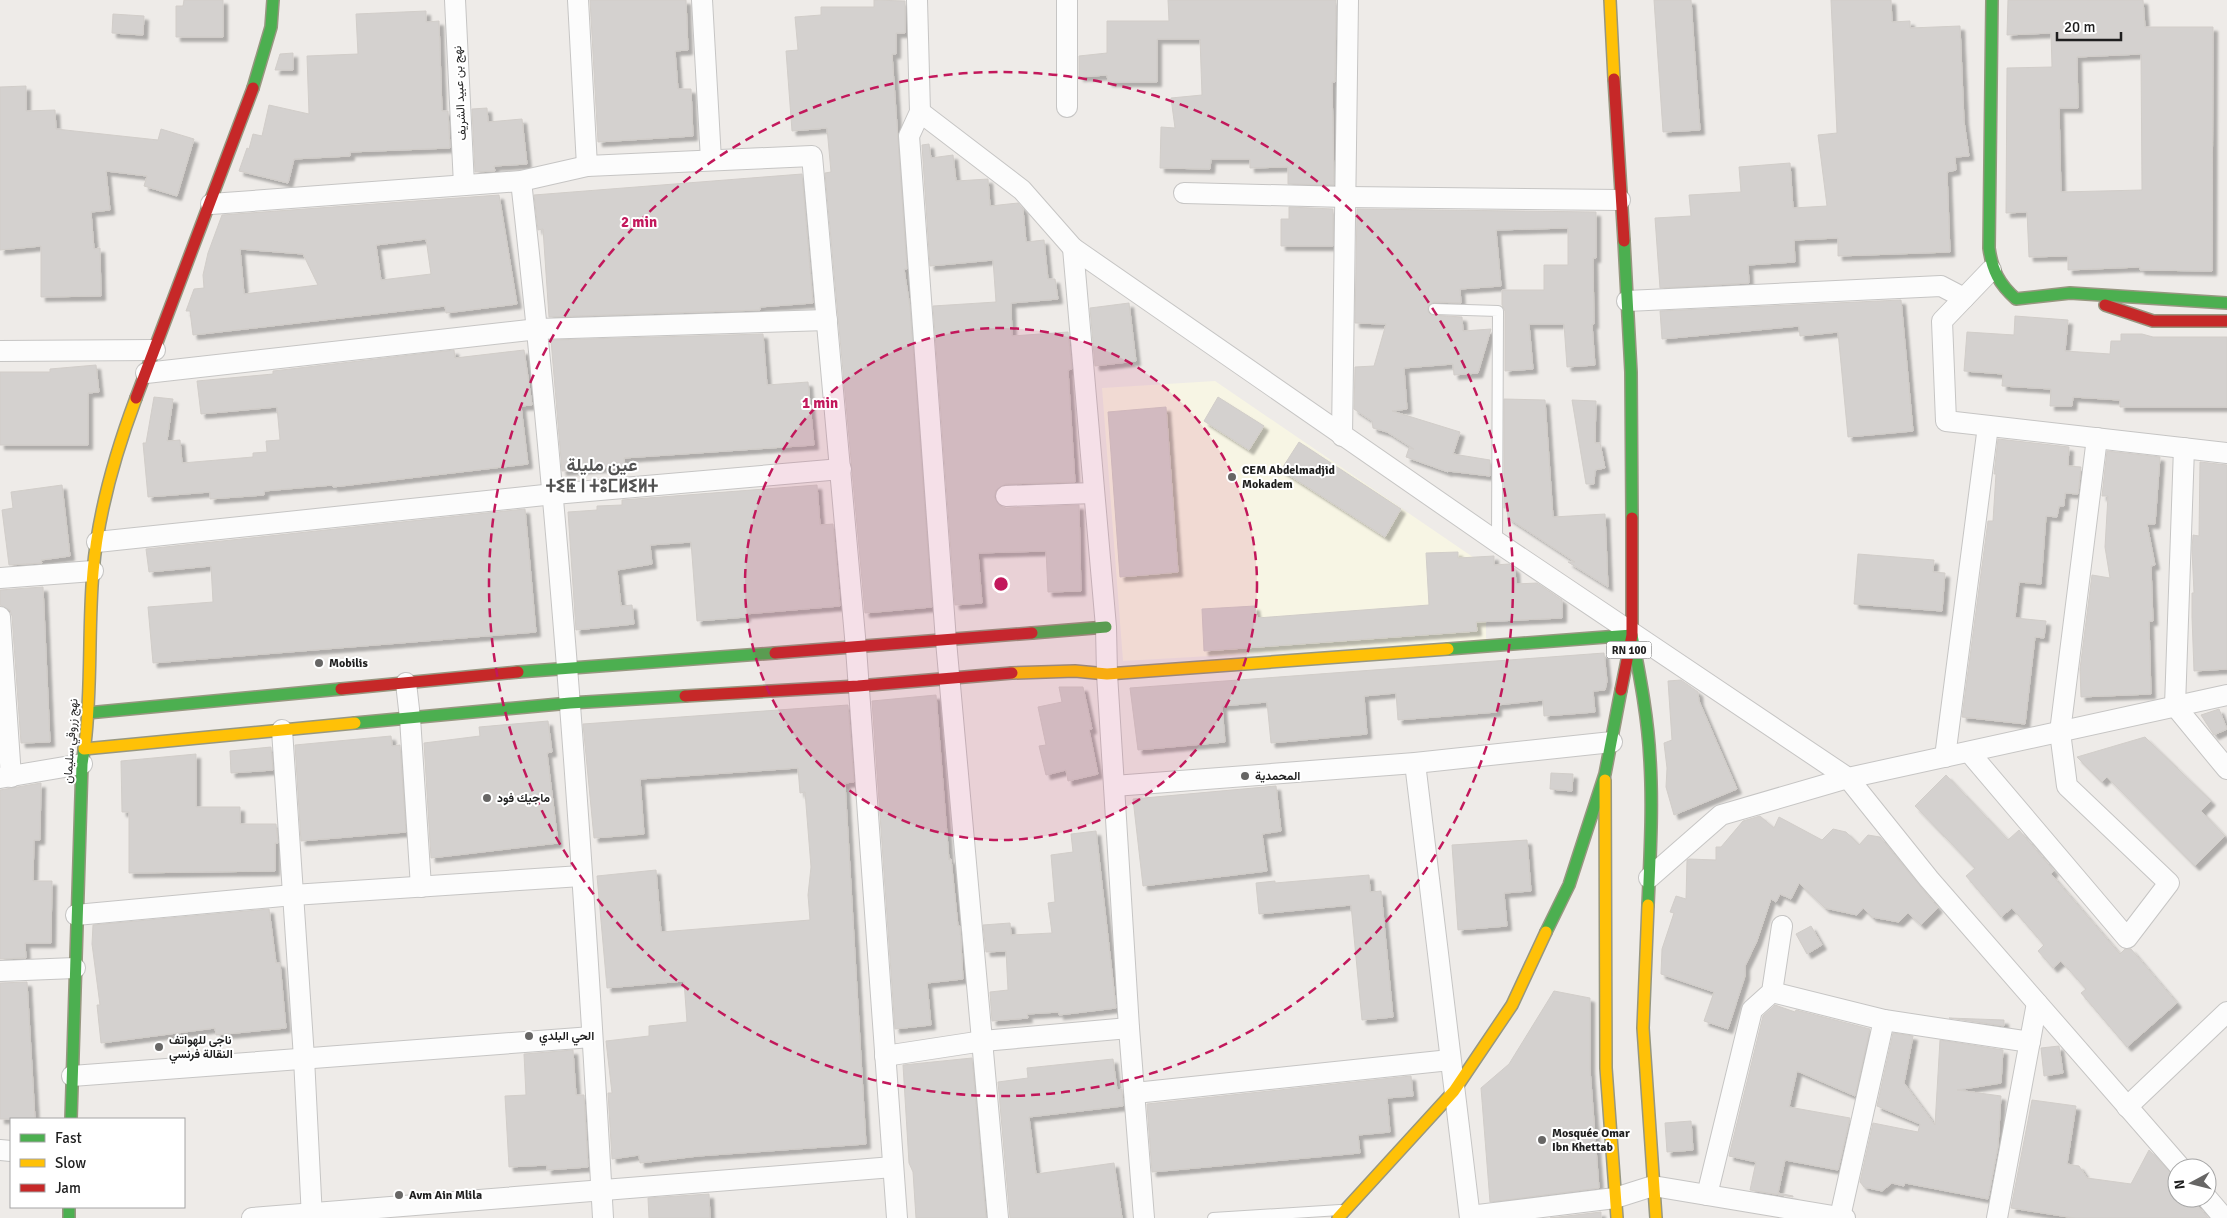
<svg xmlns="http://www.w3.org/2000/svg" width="2227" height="1218" font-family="Signika,Vazirmatn,'Noto Sans Tifinagh',sans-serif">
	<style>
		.education { fill: #f7f5e4 }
		.building { fill: #d4d1cf; stroke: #d1cdc9; fill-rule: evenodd; filter: url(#shadow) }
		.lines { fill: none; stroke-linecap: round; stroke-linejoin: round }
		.lane-casing { stroke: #c6c5c4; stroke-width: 12 }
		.street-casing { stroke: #c6c5c4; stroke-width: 22 }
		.fast-casing { stroke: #979780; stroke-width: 14 }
		.slow-casing { stroke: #979780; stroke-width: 14 }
		.jam-casing { stroke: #979780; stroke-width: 14 }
		.lane { stroke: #fcfcfc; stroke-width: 10 }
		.street { stroke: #fcfcfc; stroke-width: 20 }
		.fast { stroke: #4caf50; stroke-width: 11 }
		.slow { stroke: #ffc107; stroke-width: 11 }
		.jam { stroke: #c62828; stroke-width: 11 }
		.ring { fill: none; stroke: #c2185b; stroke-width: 2.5; stroke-dasharray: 9 6 }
		.poi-dot { fill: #676665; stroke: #fff; stroke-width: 2 }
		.labels { text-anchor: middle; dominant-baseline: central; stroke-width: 4; stroke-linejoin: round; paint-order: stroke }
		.shield { fill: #fff; stroke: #626262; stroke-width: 1 }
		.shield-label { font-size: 11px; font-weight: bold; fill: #1f1f1f }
		.street-label { font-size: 12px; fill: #1f1f1f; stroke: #fff }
		.poi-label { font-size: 12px; font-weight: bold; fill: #1f1f1f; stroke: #fff; text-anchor: start }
		.district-label { font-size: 18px; font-weight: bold; fill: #525252; stroke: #fff }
		.centre { fill: #c2185b; stroke: #fff; stroke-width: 2.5 }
		.ring-label { font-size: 15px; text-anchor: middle; font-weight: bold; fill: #c2185b; stroke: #fff; stroke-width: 4; stroke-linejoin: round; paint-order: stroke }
	</style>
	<defs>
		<filter id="shadow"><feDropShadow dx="4.5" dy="4.5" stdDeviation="1" flood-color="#0004"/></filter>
	</defs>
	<rect width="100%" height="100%" fill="#eeebe8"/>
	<polygon class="education" points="1215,381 1486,566 1486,640 1123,661 1102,388"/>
	<g class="building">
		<polygon points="184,0 223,0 223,37 176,37 176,6 183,6"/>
		<polygon points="590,0 686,0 688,50 675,51 678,89 691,89 693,136 598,142"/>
		<polygon points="874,0 905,1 905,33 896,33 896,54 892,54 907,269 904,269 910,307 932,607 865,613 825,173 831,172 827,128 792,131 786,51 798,50 795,17 821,15 821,7 874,7"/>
		<polygon points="1168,0 1336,0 1335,82 1332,82 1334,185 1288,184 1288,167 1250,168 1250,159 1211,159 1210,169 1160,168 1161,127 1175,128 1171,98 1202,95 1200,39 1157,39 1157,82 1108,82 1107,75 1079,77 1079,56 1107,53 1107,21 1169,21"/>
		<polygon points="1654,0 1691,0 1700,130 1663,132"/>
		<polygon points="1831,0 1891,0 1892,22 1910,21 1910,28 1960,26 1964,121 1969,156 1955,157 1956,170 1947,172 1950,252 1838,256 1838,238 1794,240 1795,262 1748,265 1749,283 1660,288 1655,218 1691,216 1689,195 1741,192 1739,167 1790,163 1793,208 1827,206 1818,135 1837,133"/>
		<path d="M2008,0H2143L2145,27H2213L2212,271L2140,270V267L2068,270V256L2029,257L2027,212L2006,213L2007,68L2052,67L2051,33L2007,35ZM2141,54L2142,190L2061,192L2059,108H2078L2077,57Z"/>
		<polygon points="426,11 426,22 439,21 442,111 448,111 450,148 350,152 350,156 294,159 288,183 239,171 247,148 249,149 253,134 262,136 269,105 309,114 307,56 358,54 356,14"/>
		<polygon points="113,14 144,16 143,35 112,33"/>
		<polygon points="293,53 293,70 275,70 280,54"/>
		<polygon points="26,86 26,111 55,110 56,129 158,140 161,129 194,139 177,196 144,186 147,176 106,171 110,210 91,212 94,249 100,248 101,296 41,297 41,246 0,250 0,87"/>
		<polygon points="487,108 488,122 522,119 527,164 494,166 495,171 475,172 472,109"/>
		<polygon points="929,144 931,158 953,155 956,181 988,179 990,206 1018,203 1023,209 1026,242 1044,240 1048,279 1055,279 1058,299 1011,303 1012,336 1068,332 1072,369 1068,370 1075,482 1005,484 996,490 994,497 1000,506 1006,508 1079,505 1081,591 1048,592 1046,551 978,553 982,603 955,605 933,306 996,302 993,260 930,266 922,145"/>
		<polygon points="802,174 813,303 760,307 760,310 549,317 543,229 538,230 534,195"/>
		<path d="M499,195L517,304L446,313L445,306L193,335L190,311H186L194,289L204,288L203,275L208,253L222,215ZM426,239L431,274L381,280L376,245ZM240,249L303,254L318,285L244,294Z"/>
		<polygon points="1289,207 1333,209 1333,246 1281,246 1281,219 1289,219"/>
		<polygon points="1357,209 1596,212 1596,258 1593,258 1594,324 1592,324 1595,365 1567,367 1564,324 1529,324 1533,369 1505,371 1505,311 1502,305 1502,290 1544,290 1544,265 1568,265 1568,228 1496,230 1501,286 1460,289 1461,303 1434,302 1428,306 1428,312 1431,315 1462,317 1463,331 1491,329 1478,373 1454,375 1453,364 1404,368 1407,409 1392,411 1460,432 1453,454 1490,460 1490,476 1448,471 1448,472 1406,457 1409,448 1414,449 1387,432 1373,428 1372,421 1354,409 1355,367 1374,366 1386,324 1355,323"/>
		<polygon points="1901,300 1913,431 1848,437 1838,332 1800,336 1799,326 1662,339 1660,311"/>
		<polygon points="1129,303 1136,361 1095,366 1090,308"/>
		<polygon points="2015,316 2068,320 2065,351 2110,354 2111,341 2121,341 2121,334 2142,334 2153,337 2227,337 2227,407 2120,407 2120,400 2073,397 2072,406 2050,406 2051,389 2002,386 2003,374 1964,371 1967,332 2014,335"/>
		<polygon points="763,334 767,385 808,382 814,445 624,458 625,466 562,471 551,340"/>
		<polygon points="454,350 455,358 524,350 532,405 521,406 528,464 333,487 333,485 264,491 264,495 210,499 210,492 148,497 143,443 146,443 154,397 173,399 167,441 180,440 182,463 253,457 253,453 267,452 266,441 280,440 277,407 201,414 197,381 273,374 273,371"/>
		<polygon points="96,365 99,392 88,393 88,445 0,445 0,372 50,372 50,369"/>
		<polygon points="1218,397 1264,426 1249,450 1204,421"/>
		<polygon points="1504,399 1545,400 1553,517 1605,514 1608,587 1568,562 1575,562 1508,518 1507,508 1504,508"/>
		<polygon points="1572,400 1596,401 1595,443 1600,443 1605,468 1595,470 1594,484 1586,484"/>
		<polygon points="1166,407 1178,572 1120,577 1108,412"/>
		<polygon points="1998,439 2069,447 2068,466 2081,467 2078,494 2065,493 2064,506 2059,506 2057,517 2046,516 2041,584 2019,582 2015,618 2046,621 2044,638 2035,637 2025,724 1962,717 1988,521 1993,521 1996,474 1994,474"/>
		<polygon points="1299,442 1401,509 1385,537 1281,470"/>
		<polygon points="2107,451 2160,457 2155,524 2147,524 2155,565 2151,566 2153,621 2149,621 2151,694 2081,697 2080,669 2092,575 2110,578 2105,547 2108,496 2102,496"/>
		<polygon points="2200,462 2227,465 2227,669 2194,671 2192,617 2192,593 2194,593 2192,550 2193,535 2199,536"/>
		<polygon points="62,485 70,556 41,560 42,563 9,565 2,510 13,508 11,492"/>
		<polygon points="817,485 820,525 833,524 840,606 745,614 746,617 697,621 691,542 650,545 652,564 617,570 621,606 632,605 634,624 576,630 568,512 597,510 597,506 622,505 622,500"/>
		<polygon points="525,509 536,632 153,663 148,607 213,602 211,566 149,572 146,549"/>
		<polygon points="1458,552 1458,558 1494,556 1494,565 1509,564 1515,569 1516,584 1537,583 1562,600 1562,618 1476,622 1477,631 1204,651 1202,609 1255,606 1257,618 1429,605 1426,553"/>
		<polygon points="1858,554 1934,560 1933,572 1945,573 1942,611 1854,604"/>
		<polygon points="43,587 50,742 21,743 12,616 10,610 0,605 0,590"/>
		<polygon points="1604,653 1607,681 1605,690 1593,691 1595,712 1544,716 1543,700 1497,705 1497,712 1398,720 1396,693 1364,696 1367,734 1271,743 1267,702 1222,706 1225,742 1138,750 1130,688"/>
		<polygon points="1681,680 1698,692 1699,701 1737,789 1674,815 1666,787 1667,768 1664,743 1672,740 1668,681"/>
		<polygon points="1059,687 1083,687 1092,729 1089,730 1098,774 1068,781 1066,770 1046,775 1039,746 1046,745 1038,707 1062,702"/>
		<polygon points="936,695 949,860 951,859 958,926 960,926 963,979 927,983 931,1025 895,1029 872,701"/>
		<polygon points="848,705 854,782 845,783 866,1144 698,1156 640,1163 639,1155 612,1159 608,1093 612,1093 606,1041 649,1036 649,1026 687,1022 684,981 607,988 597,876 656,870 661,932 810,920 808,895 811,867 805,792 800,793 798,768 640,779 644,834 594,838 583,724"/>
		<polygon points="2219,709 2227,729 2214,735 2201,715"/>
		<polygon points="548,721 552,752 547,753 558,843 431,858 424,743 480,736 479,727"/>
		<polygon points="391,736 392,746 400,745 406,832 301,841 295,745"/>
		<polygon points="2145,737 2211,801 2201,811 2225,836 2195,866 2107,777 2102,782 2077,757"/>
		<polygon points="271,747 273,770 231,773 230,751"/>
		<polygon points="196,754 196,807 240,807 240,824 276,824 278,843 275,843 275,871 129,873 129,812 122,812 121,761"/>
		<polygon points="1551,773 1573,774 1572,791 1550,789"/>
		<polygon points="1946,775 2008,840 2019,830 2054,871 2051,874 2120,954 2125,949 2131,949 2177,1003 2127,1047 2081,993 2086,989 2061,961 2053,968 2038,951 2044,945 2012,908 2001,917 1966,876 1975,868 1915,806"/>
		<polygon points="41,783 40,840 34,840 33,881 52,881 51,943 25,943 26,958 0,959 0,790"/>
		<polygon points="1276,786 1281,831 1262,834 1267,871 1143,886 1133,799"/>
		<polygon points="1760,816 1774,828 1779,817 1822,840 1833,829 1846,832 1859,845 1868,835 1880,837 1938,908 1921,925 1908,913 1899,922 1872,917 1863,908 1857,915 1825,908 1799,883 1791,899 1780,894 1776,902 1771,899 1757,941 1745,966 1745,976 1728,1029 1704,1021 1714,992 1661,974 1662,949 1674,913 1670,912 1676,896 1686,899 1687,860 1689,859 1716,860 1716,847 1721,847 1743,821"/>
		<polygon points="1096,831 1116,1008 1059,1015 1059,1012 1027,1014 1028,1018 992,1021 990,992 1008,990 1006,951 986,952 983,925 1010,923 1011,935 1052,933 1048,903 1055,902 1051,855 1073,852 1071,834"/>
		<polygon points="1527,840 1531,891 1504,893 1507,926 1458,930 1452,845"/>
		<polygon points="1369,875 1370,892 1381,891 1393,1017 1362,1020 1351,905 1259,914 1256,883 1275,881 1275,883"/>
		<polygon points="269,909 276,963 280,963 286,1028 216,1035 215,1028 101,1043 97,1005 100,1005 92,944 93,925"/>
		<polygon points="1811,926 1822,945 1807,954 1796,934"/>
		<polygon points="27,982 35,1119 0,1119 0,983"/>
		<polygon points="1554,991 1590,998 1590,1069 1599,1188 1490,1202 1481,1088 1509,1064"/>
		<polygon points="1775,1005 1795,1012 1796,1010 1870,1029 1855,1096 1797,1071 1789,1107 1850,1118 1838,1170 1785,1160 1778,1193 1793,1196 1793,1197 1750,1190 1756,1162 1729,1156 1763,1016"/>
		<polygon points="1949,1018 2004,1020 2004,1026"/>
		<polygon points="1893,1033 1913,1036 1904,1083 1935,1125 1940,1040 2003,1050 2001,1083 1957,1090 2001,1096 1998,1146 1988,1199 1905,1183 1904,1186 1892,1183 1882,1191 1864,1187 1860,1182 1873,1123 1918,1132 1920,1124 1877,1106"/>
		<polygon points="2059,1046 2063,1073 2044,1076 2041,1048"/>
		<polygon points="573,1050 576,1095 584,1095 588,1167 547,1170 547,1165 509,1167 505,1096 526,1095 524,1054"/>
		<polygon points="972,1058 986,1218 916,1218 913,1172 909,1163 903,1065"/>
		<polygon points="1113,1059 1117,1090 1122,1089 1123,1106 1029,1117 1036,1174 1114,1163 1122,1218 1010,1218 998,1082 1028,1078 1027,1068"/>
		<polygon points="1411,1076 1413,1096 1387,1098 1390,1132 1358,1135 1360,1153 1152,1172 1147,1104"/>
		<polygon points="2032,1100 2076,1106 2067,1164 2079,1166 2087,1178 2131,1184 2149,1150 2177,1179 2177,1198 2195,1198 2198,1206 2208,1218 2075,1218 2011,1208"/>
		<polygon points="1691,1121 1693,1150 1667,1152 1665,1123"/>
		<polygon points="709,1194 710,1218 649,1218 648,1198"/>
		<polygon points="1601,1212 1601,1218 1550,1218"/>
	</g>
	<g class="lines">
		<g class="lane-casing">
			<g id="lane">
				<polyline points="1434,309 1498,311 1497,541"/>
				<polyline points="1213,1218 1340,1210"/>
			</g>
		</g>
		<g class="street-casing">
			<g id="street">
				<polyline points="455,0 464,185"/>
				<polyline points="578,0 587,166"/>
				<polyline points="702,0 711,160"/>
				<polyline points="917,0 920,112 909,136 946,641 998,1218"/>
				<polyline points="1067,107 1067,0"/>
				<polyline points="920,112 1022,190 1073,248 1497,542 1848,778 1929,879 2181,1168"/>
				<path d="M521,181C560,526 584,872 603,1218"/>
				<polyline points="1184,193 1347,197 1620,200"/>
				<polyline points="211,204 521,181 587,166 812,156 856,648 897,1218"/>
				<polyline points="1073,248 1106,627 1107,674 1129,1028 1144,1218"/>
				<polyline points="1991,270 1942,321 1946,421 2227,453"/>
				<polyline points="1627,301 1941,286 1964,298"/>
				<polyline points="0,351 155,350"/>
				<polyline points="146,373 538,329 827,320"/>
				<polyline points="1342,436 1348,0"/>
				<polyline points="2184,448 2175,706 2227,769"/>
				<polyline points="1006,496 1094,493"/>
				<polyline points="97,542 554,494 841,469"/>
				<polyline points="0,578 93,571"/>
				<polyline points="0,617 11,777"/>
				<polyline points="406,683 410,718 421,887"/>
				<polyline points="282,730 304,1058 312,1218"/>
				<polyline points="1969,752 2127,938 2169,883 2067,786 2060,732 2097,438"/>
				<polyline points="1945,757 1988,426"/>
				<polyline points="1415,763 1470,1218"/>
				<polyline points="0,778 82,764"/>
				<polyline points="1114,786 1415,763 1612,742"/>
				<polyline points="1649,878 1721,815 1848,778 2227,695"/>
				<polyline points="76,915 293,895 581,876"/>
				<polyline points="0,971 75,968"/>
				<polyline points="1772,992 1884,1020 2030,1042"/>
				<polyline points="885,1056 983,1041 1129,1028"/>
				<polyline points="72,1076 592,1037"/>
				<polyline points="1135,1093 1450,1060"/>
				<polyline points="2127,1107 2227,1012"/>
				<polyline points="0,1150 11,1151"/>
				<polyline points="1707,1195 1752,1010 1772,992 1782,926"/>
				<polyline points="2207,1198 2224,1218"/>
				<polyline points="1470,1216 1615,1198 1653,1186 1845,1218"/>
				<polyline points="1840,1217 1884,1020"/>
				<polyline points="252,1218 893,1167"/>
				<polyline points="1997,1218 2037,1003"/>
			</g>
		</g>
		<g class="fast-casing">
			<g id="fast">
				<path d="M1992,0L1989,248C1992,270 1999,284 2016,299L2070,293L2227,303"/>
				<polyline points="253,88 271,27 273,0"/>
				<polyline points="1624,241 1631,372 1632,518"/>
				<polyline points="1032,633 1106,627"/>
				<path d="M1448,649L1632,635C1640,677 1648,718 1650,760C1653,808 1650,857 1648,905"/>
				<polyline points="518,672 775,653"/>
				<polyline points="87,713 341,689"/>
				<polyline points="355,723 570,703 685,696"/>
				<polyline points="1546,932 1569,885 1605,774 1621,690"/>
				<polyline points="71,1119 82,764 85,744"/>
				<polyline points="69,1207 69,1218"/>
			</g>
		</g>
		<g class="slow-casing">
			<g id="slow">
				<polyline points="1610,0 1614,79"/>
				<polyline points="1012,673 1075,671 1107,674 1448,649"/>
				<path d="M85,744C92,687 88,629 93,572C98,512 115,454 136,398"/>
				<polyline points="84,749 355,723"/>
				<polyline points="1605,780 1606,1068 1617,1218"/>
				<polyline points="1648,905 1643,1028 1656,1218"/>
				<polyline points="1338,1218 1454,1091 1512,1005 1546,932"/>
			</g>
		</g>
		<g class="jam-casing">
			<g id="jam">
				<polyline points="1614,79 1624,241"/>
				<polyline points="2105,305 2153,321 2227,321"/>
				<polyline points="136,398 253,88"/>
				<polyline points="775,653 1032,633"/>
				<polyline points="341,689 518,672"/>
				<polyline points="1621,690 1632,635 1632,518"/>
				<polyline points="685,696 858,686 1012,673"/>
			</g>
		</g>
		<use href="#lane" class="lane"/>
		<use href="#street" class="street"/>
		<use href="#fast" class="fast"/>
		<use href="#slow" class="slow"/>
		<use href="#jam" class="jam"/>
	</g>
	<circle cx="1001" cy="584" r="256" fill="#c2185b" fill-opacity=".12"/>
	<g class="ring">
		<circle cx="1001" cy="584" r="256"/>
		<circle cx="1001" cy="584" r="512"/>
	</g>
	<g class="poi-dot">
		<circle cx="1232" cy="477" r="5"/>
		<circle cx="319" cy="663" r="5"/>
		<circle cx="1245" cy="776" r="5"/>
		<circle cx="487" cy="798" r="5"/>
		<circle cx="529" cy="1036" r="5"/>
		<circle cx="159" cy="1047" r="5"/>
		<circle cx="1542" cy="1140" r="5"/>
		<circle cx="399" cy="1195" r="5"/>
	</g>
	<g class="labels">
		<rect class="shield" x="1606.5" y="641.5" width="45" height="17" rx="4"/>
		<g class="shield-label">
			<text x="1629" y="650">RN 100</text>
		</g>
		<g class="street-label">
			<text transform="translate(460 93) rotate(-93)">نهج بن عبيد الشريف</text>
			<text transform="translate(71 741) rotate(-86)">نهج زروقي سليمان</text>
		</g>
		<g class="poi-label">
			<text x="1242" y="470">CEM Abdelmadjid<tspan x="1242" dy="14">Mokadem</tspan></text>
			<text x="329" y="663">Mobilis</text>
			<text x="1255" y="776">المحمدية</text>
			<text x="497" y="798">ماجيك فود</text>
			<text x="539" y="1036">الحي البلدي</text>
			<text x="169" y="1040">ناجي للهواتف<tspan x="169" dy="14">النقالة فرنسي</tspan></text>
			<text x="1552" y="1133">Mosquée Omar<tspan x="1552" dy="14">Ibn Khettab</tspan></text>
			<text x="409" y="1195">Avm Ain Mlila</text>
		</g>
		<g class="district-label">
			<text x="602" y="465">عين مليلة<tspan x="602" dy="21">ⵜⵉⵟ ⵏ ⵜⵓⵎⵍⵉⵍⵜ</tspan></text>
		</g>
	</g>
	<circle cx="1001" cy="584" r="8" class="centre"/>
	<g class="ring-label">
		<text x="639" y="227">2 min</text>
		<text x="820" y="408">1 min</text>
	</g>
	<rect x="10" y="1118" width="175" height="90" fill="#ffffff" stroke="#a5a5a5"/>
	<rect x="20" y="1134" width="25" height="8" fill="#4caf50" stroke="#a5a5a5"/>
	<text x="55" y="1143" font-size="15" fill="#1f1f1f">Fast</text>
	<rect x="20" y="1159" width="25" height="8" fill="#ffc107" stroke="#a5a5a5"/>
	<text x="55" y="1168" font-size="15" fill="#1f1f1f">Slow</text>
	<rect x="20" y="1184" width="25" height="8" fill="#c62828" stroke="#a5a5a5"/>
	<text x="55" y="1193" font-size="15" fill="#1f1f1f">Jam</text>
	<g transform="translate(2192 1183) rotate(263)"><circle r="24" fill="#ffffff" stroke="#a5a5a5"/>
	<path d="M0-4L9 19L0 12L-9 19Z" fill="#676665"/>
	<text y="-8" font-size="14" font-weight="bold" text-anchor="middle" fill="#1f1f1f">N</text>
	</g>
	<path d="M2057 32v8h64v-8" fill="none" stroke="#1f1f1f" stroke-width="2.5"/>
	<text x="2064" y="32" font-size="15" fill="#1f1f1f" stroke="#ffffff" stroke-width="4" paint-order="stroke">20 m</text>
</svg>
